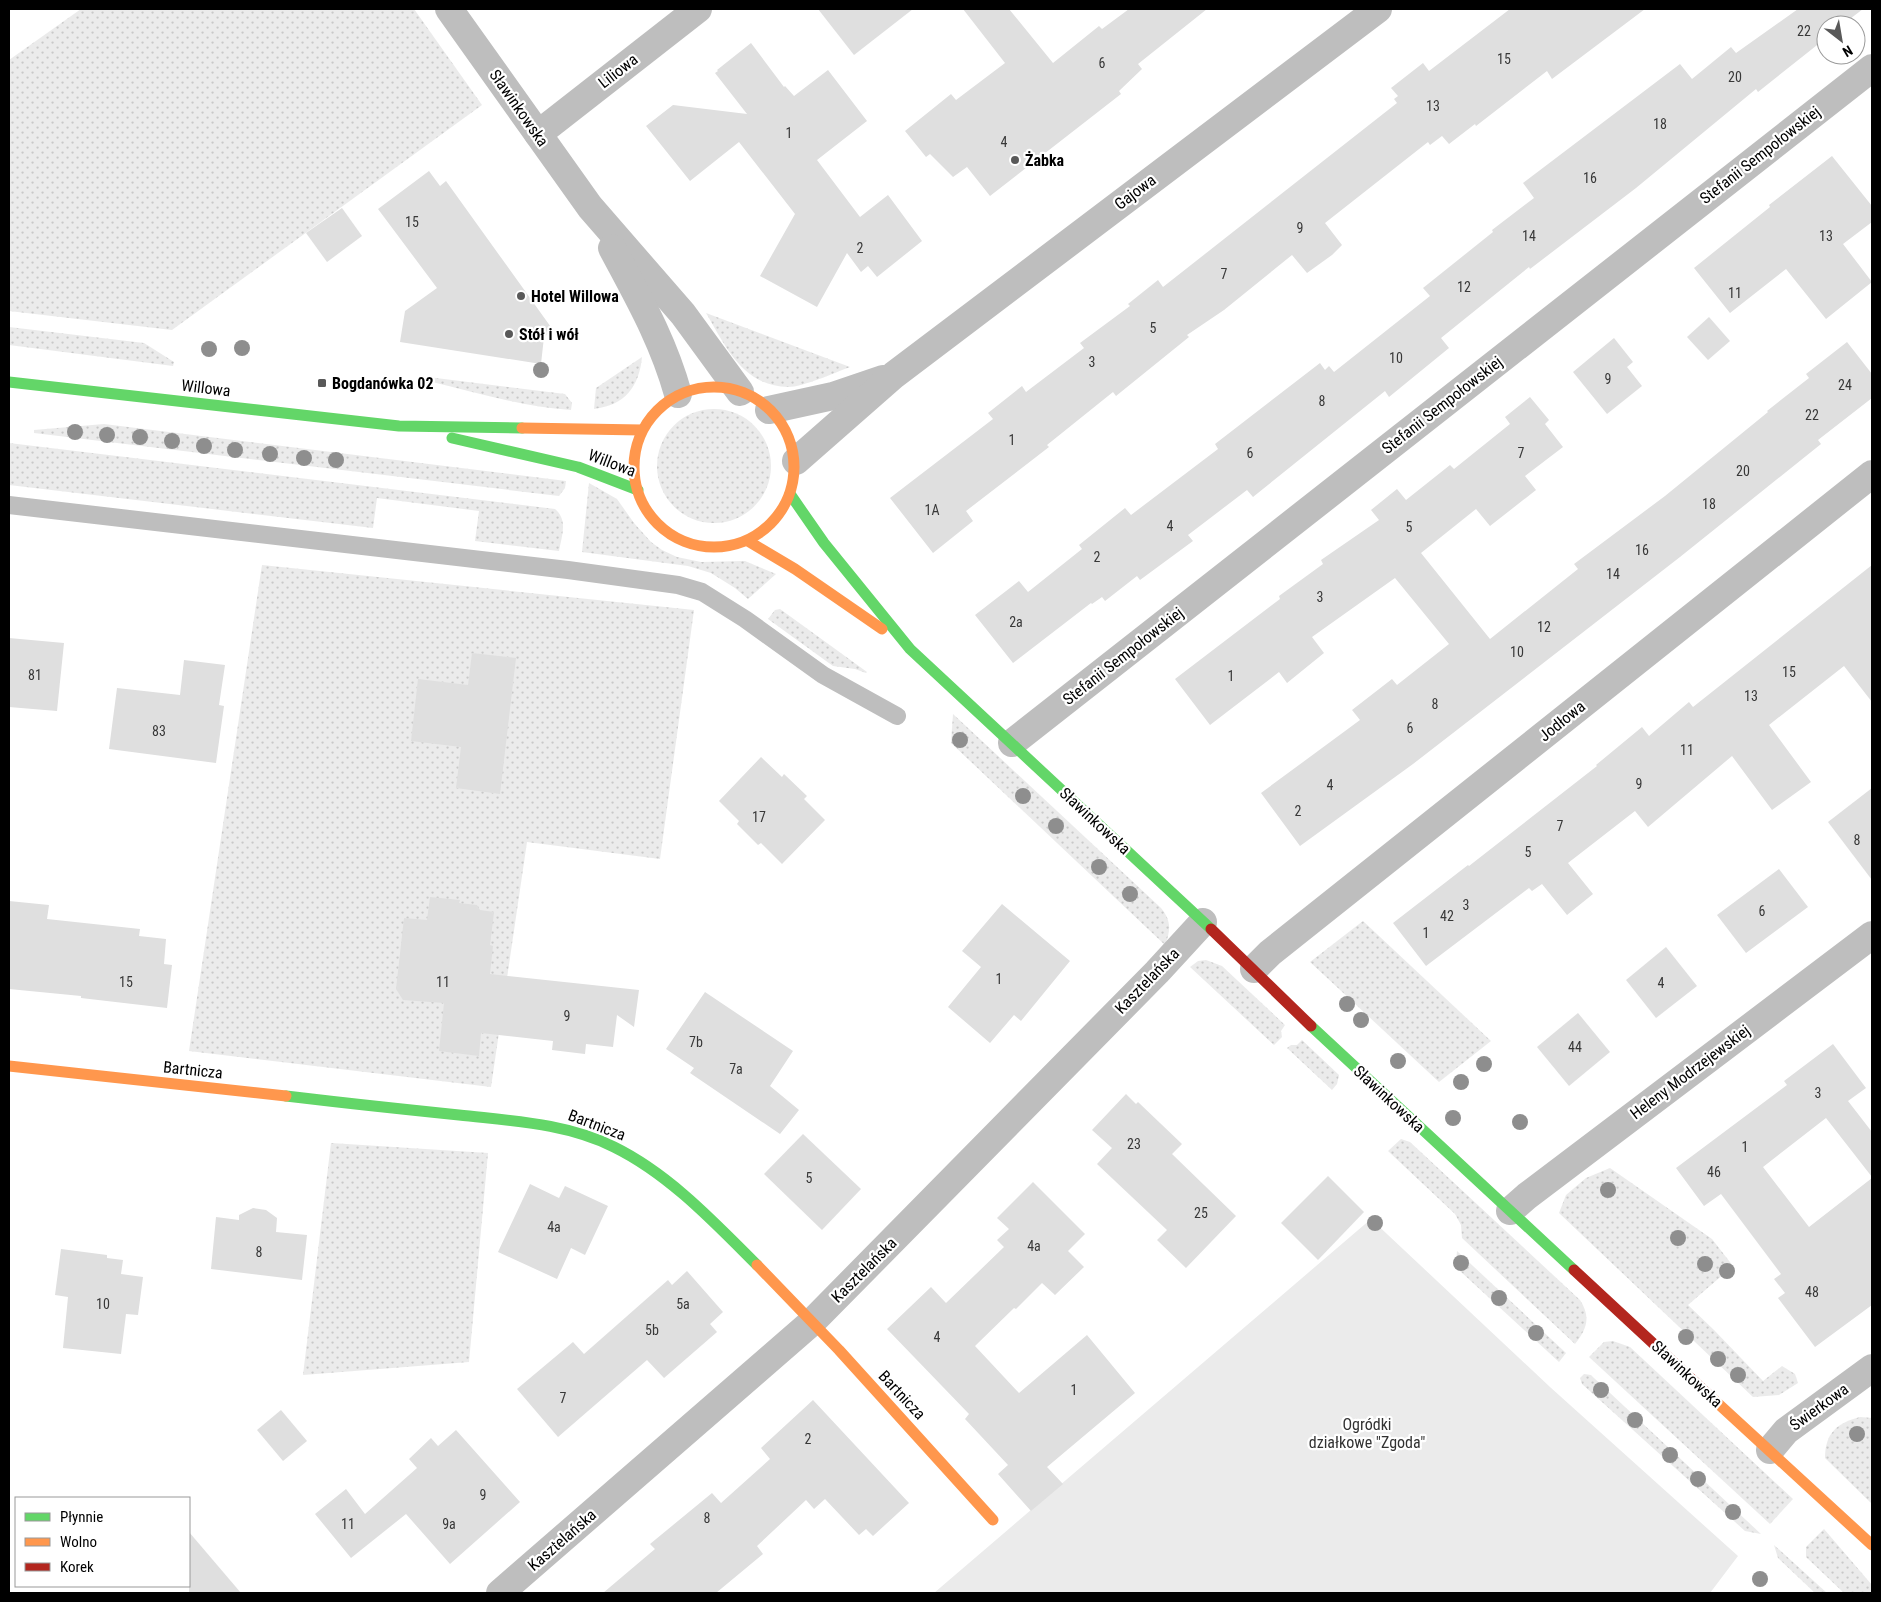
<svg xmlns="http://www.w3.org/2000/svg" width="1881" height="1602" font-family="'Roboto Condensed',sans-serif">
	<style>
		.grass { fill: url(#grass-dots) }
		.garden { fill: #ebebeb }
		.building { fill: #dfdfdf }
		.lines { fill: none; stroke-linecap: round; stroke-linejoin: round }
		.lane { stroke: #bebebe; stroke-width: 18 }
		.street { stroke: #bebebe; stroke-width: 28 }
		.fast { stroke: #63d668; stroke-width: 11 }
		.slow { stroke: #ff974d; stroke-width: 11 }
		.jam { stroke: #b3261e; stroke-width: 11 }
		.tree { fill: #8e8e8e }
		.poi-dot { fill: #595959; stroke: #fff; stroke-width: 2 }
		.labels { text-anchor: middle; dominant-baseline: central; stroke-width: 4.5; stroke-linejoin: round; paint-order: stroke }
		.number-label { font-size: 14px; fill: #383838 }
		.street-label { font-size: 16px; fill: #000; stroke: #fff }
		.poi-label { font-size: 16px; font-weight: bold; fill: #000; stroke: #fff; text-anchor: start }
		.park-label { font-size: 16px; fill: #323232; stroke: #fff }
	</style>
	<defs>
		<pattern id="grass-dots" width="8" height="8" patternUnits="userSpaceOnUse" patternTransform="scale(1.25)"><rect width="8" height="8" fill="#ebebeb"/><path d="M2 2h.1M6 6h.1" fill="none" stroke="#c8c8c8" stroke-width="1.8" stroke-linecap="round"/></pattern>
	</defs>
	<rect width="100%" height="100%" fill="#fff"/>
	<g class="grass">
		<polygon points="81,9 414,9 482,105 172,330 9,311 9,60"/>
		<path d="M706,313L850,367C834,373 803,387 788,387C743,386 726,347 706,313Z"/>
		<polygon points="9,327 144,343 174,362 173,366 9,345"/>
		<path d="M642,357C639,387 625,405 594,409L596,388Z"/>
		<path d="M428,377L565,394L572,403L571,410C522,407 476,392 428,381L426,379Z"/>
		<circle cx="714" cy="466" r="57"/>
		<polygon points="104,424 566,481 565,488 559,496 34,433 34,430"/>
		<path d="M9,443L555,509C568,520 562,535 559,551L475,541L479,511L377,498L373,528L9,485Z"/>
		<polygon points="589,483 617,499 634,523 651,542 662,550 677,557 701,562 745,561 776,574 748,599 735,588 711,573 688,566 582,552"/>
		<polygon points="262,565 694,610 660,859 527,842 491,1087 189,1051"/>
		<polygon points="780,609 867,672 866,673 855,669 833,666 768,619 775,610"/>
		<path d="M953,714L1161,908C1171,920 1171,930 1165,945L951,743Z"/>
		<polygon points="1363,921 1491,1041 1439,1082 1310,962"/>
		<polygon points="1206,960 1222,966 1285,1025 1281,1031 1282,1037 1274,1045 1190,967 1198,961"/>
		<polygon points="1302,1040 1339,1075 1337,1084 1332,1090 1287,1048 1291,1045 1297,1045"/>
		<path d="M1401,1139L1410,1142L1580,1300C1591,1317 1587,1329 1575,1344L1462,1238L1461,1225L1455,1214L1388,1151Z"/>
		<polygon points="331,1143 488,1153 469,1362 303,1375"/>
		<polygon points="1610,1168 1712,1239 1733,1266 1688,1305 1714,1330 1763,1381 1782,1366 1795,1374 1798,1383 1779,1395 1753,1397 1559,1213 1566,1195 1586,1178"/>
		<polygon points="1457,1251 1566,1353 1559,1362 1460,1271 1456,1263"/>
		<polygon points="1613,1341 1630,1347 1793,1499 1770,1524 1589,1357 1604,1342"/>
		<polygon points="1584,1374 1591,1375 1594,1378 1761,1534 1745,1531 1582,1384 1580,1378"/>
		<path d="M1860,1417L1872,1418V1504L1825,1458C1825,1433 1837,1423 1860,1417Z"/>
		<polygon points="1824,1529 1872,1585 1872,1593 1844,1593 1806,1557 1806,1547"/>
		<polygon points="1774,1545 1827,1593 1815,1593 1778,1558"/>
	</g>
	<polygon class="garden" points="1371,1219 1550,1387 1738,1556 1710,1593 934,1593"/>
	<g class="building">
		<polygon points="818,9 913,9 854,55"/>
		<polygon points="963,9 1009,9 1053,63 1099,26 1102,29 1129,9 1207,9 1138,64 1142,69 1119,91 1121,94 990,196 967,167 953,177 930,154 926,157 905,131 951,94 956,100 1005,63"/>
		<polygon points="1510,9 1645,9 1552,79 1547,71 1476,126 1475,124 1449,144 1442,136 1430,145 1428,142 1325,223 1342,245 1332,255 1307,273 1292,255 1224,310 1187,335 1189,337 1116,396 1113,392 1047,445 1049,447 966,511 973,521 933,553 890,498 993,419 988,413 1022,386 1026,392 1084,348 1080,343 1130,306 1128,304 1158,280 1163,287 1397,103 1394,99 1398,96 1391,88 1423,63 1429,71"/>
		<polygon points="1798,9 1863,9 1842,25 1826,25 1826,38 1758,92 1756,89 1636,188 1530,269 1529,267 1441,338 1449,348 1389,397 1385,391 1253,497 1247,490 1188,535 1193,541 1140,580 1137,576 1105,601 1102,597 1092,604 1091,603 1013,663 975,615 1019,581 1028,592 1082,549 1079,545 1125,508 1131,515 1218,449 1215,444 1320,363 1325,370 1329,366 1334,372 1430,296 1423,288 1493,232 1492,230 1534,198 1523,183 1680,64 1692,79 1731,47 1736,53"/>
		<polygon points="751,43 784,87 785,86 794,96 828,70 867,121 817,160 860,217 888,195 922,241 877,277 868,266 861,272 847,253 817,307 760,276 795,214 739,142 690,181 646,126 673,105 747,114 715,73 718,71 717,70"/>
		<polygon points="1832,156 1872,206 1872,222 1843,244 1872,282 1826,319 1786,269 1730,313 1694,268 1770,207 1769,205"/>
		<polygon points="429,171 440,186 446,181 553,330 544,337 541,364 400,342 405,311 437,288 378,209"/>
		<polygon points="342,208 362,236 327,262 306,233"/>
		<polygon points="1709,317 1730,341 1708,360 1687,337"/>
		<polygon points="1614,338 1633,362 1627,367 1642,386 1607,414 1573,372"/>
		<polygon points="1847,342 1872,374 1872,398 1818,440 1821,444 1680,557 1413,764 1300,846 1261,793 1360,720 1352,710 1392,679 1397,685 1449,644 1395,578 1312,637 1324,653 1287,683 1279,672 1210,725 1175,679 1280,599 1279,596 1323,564 1321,560 1379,520 1371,510 1397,489 1406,500 1450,465 1454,469 1510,424 1505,417 1530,397 1549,420 1545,424 1563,447 1525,476 1536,490 1490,526 1476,509 1421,553 1490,639 1578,569 1574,564 1665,496 1768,412 1767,411 1809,378 1806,374"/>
		<polygon points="1872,565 1872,702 1844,666 1769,725 1811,782 1772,810 1732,756 1648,827 1635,811 1568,863 1593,894 1567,915 1542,884 1532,891 1529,888 1426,966 1393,923 1468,865 1469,866 1597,766 1596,765 1642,727 1649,736 1689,702 1693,707"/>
		<polygon points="9,638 64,643 57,711 9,707"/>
		<polygon points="472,653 516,658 500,794 456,788 461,747 411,741 418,679 468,685"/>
		<polygon points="184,660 225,665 219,705 224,706 216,763 109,749 117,688 180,695"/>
		<polygon points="761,757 782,777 784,774 807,796 804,799 825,820 782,864 761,843 758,845 737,824 739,821 719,801"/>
		<polygon points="1872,788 1872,880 1828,822"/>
		<polygon points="1779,869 1808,907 1746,953 1717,915"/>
		<polygon points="430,897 460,900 459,903 477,905 480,910 494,912 490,945 493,946 490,974 639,990 634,1027 617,1015 613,1047 586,1044 585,1054 552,1050 553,1041 481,1033 479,1056 439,1051 444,1003 403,1000 396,989 404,918 427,920"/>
		<polygon points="9,901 49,905 47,919 140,929 139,936 166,939 164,964 172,965 167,1008 81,998 81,996 9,989"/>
		<polygon points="1002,904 1070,961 1021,1021 1014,1015 990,1043 948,1007 981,967 962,951"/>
		<polygon points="1666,947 1697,986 1656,1018 1626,980"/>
		<polygon points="705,992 793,1051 770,1086 799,1110 780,1134 690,1073 694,1068 666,1049"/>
		<polygon points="1578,1013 1610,1052 1569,1086 1537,1047"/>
		<polygon points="1833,1044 1866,1088 1848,1101 1872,1132 1872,1177 1826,1118 1763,1167 1809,1227 1872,1178 1872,1305 1815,1347 1778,1298 1785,1293 1774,1279 1781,1274 1721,1194 1704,1206 1676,1168 1787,1085 1784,1081"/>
		<polygon points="1126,1094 1136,1104 1138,1102 1182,1144 1172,1154 1236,1216 1186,1268 1157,1240 1167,1230 1097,1164 1112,1148 1092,1130"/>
		<polygon points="803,1134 861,1189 822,1230 764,1174"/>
		<polygon points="1328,1176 1364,1212 1318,1260 1281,1223"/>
		<polygon points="1033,1182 1085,1234 1068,1251 1084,1267 1055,1295 1042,1283 1016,1309 1014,1308 975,1346 1019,1393 1087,1335 1135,1393 1047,1467 1063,1484 1031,1511 998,1474 1008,1465 965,1419 969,1414 887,1329 931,1287 946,1303 1004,1247 997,1240 1009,1229 997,1218"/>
		<polygon points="530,1184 559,1198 565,1186 608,1206 585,1255 571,1248 557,1279 498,1252"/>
		<polygon points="253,1208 266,1210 277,1218 276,1232 307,1235 302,1280 211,1269 216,1217 239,1220 239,1215"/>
		<polygon points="61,1249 107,1255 107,1258 123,1260 121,1274 143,1277 138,1315 126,1314 121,1354 63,1348 68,1297 55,1295"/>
		<polygon points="687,1271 723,1312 710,1324 717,1332 664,1378 647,1360 558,1437 517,1389 573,1342 584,1354 668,1280 672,1285"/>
		<polygon points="813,1400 909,1503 873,1536 866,1529 859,1535 825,1499 814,1509 806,1500 757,1546 763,1554 716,1593 603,1593 655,1549 650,1544 712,1493 721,1503 770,1459 761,1448"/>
		<polygon points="281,1410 307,1441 283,1461 257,1430"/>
		<polygon points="456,1430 520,1502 450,1564 406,1514 351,1558 315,1514 346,1489 365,1514 417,1468 409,1459 431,1438 438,1446"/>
		<polygon points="189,1532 241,1593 189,1593"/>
	</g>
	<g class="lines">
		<polyline class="lane" points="9,505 568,570 678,585 702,592 745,619 823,675 897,716"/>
		<g class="street">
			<polyline points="449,9 590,207 683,314 740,392"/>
			<polyline points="538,134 698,9"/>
			<path d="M612,248C638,297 663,340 678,394"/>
			<polyline points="769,410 833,396 883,379"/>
			<polyline points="796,461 894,375 1378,9"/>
			<polyline points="1012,743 1872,68"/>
			<polyline points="1254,969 1270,953 1872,474"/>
			<polyline points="1510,1211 1527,1196 1872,935"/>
			<polyline points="1770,1450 1786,1431 1872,1368"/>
			<polyline points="500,1593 812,1322 1157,972 1203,922"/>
		</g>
		<g class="fast">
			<polyline points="9,382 399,426 522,428"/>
			<polyline points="452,438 578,467 638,490"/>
			<polyline points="790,494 824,543 910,649 1211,929"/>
			<polyline points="1311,1026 1574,1270"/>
			<path d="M286,1096C343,1103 401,1109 459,1115C512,1121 566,1123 614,1147C669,1174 714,1222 757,1265"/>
		</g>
		<g class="slow">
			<circle cx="714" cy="467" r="80"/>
			<polyline points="522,428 642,430"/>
			<polyline points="748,541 795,569 882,629"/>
			<polyline points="9,1066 286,1096"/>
			<polyline points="757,1265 839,1350 993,1520"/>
			<polyline points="1712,1398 1872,1545"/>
		</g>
		<g class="jam">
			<polyline points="1211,929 1311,1026"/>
			<polyline points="1574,1270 1712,1398"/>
		</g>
	</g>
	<g class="tree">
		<circle cx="242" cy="348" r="8"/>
		<circle cx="209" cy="349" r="8"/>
		<circle cx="541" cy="370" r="8"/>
		<circle cx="75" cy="432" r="8"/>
		<circle cx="107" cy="435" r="8"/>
		<circle cx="140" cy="437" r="8"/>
		<circle cx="172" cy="441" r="8"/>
		<circle cx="204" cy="446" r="8"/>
		<circle cx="235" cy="450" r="8"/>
		<circle cx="270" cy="454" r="8"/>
		<circle cx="304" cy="458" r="8"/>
		<circle cx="336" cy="460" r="8"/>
		<circle cx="960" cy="740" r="8"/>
		<circle cx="1023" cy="796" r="8"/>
		<circle cx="1056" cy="826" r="8"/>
		<circle cx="1099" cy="867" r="8"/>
		<circle cx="1130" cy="894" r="8"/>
		<circle cx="1347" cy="1004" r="8"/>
		<circle cx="1361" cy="1020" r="8"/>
		<circle cx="1398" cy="1061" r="8"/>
		<circle cx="1484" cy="1064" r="8"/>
		<circle cx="1461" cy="1082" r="8"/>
		<circle cx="1453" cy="1118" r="8"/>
		<circle cx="1520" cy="1122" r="8"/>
		<circle cx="1608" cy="1190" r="8"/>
		<circle cx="1375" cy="1223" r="8"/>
		<circle cx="1678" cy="1238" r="8"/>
		<circle cx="1461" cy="1263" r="8"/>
		<circle cx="1705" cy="1264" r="8"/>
		<circle cx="1727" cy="1271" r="8"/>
		<circle cx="1499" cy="1298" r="8"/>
		<circle cx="1536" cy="1333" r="8"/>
		<circle cx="1686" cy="1337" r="8"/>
		<circle cx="1718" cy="1359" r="8"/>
		<circle cx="1738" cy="1375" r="8"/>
		<circle cx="1601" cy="1390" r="8"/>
		<circle cx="1635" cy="1420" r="8"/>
		<circle cx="1857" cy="1434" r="8"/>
		<circle cx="1670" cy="1455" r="8"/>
		<circle cx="1698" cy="1479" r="8"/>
		<circle cx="1733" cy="1512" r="8"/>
		<circle cx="1760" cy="1579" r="8"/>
	</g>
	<g class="poi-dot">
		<circle cx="1015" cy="160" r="5"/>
		<circle cx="521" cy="296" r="5"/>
		<circle cx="509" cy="334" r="5"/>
		<rect x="317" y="378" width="10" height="10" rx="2.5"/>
	</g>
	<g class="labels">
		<g class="number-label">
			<text x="1804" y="31">22</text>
			<text x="1504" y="59">15</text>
			<text x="1102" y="63">6</text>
			<text x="1735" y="77">20</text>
			<text x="1433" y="106">13</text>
			<text x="1660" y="124">18</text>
			<text x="789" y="133">1</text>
			<text x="1004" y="142">4</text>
			<text x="1590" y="178">16</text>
			<text x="412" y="222">15</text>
			<text x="1300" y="228">9</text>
			<text x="1529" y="236">14</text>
			<text x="1826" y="236">13</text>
			<text x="860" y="248">2</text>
			<text x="1224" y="274">7</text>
			<text x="1464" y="287">12</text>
			<text x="1735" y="293">11</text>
			<text x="1153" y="328">5</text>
			<text x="1396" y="358">10</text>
			<text x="1092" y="362">3</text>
			<text x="1608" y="379">9</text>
			<text x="1845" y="385">24</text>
			<text x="1322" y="401">8</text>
			<text x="1812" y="415">22</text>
			<text x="1012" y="440">1</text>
			<text x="1250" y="453">6</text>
			<text x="1521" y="453">7</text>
			<text x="1743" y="471">20</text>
			<text x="1709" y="504">18</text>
			<text x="932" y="510">1A</text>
			<text x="1170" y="526">4</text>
			<text x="1409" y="527">5</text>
			<text x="1642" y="550">16</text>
			<text x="1097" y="557">2</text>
			<text x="1613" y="574">14</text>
			<text x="1320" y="597">3</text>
			<text x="1016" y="622">2a</text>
			<text x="1544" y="627">12</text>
			<text x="1517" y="652">10</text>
			<text x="1789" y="672">15</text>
			<text x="35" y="675">81</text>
			<text x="1231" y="676">1</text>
			<text x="1751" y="696">13</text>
			<text x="1435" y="704">8</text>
			<text x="1410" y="728">6</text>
			<text x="159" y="731">83</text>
			<text x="1687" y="750">11</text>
			<text x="1639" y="784">9</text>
			<text x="1330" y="785">4</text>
			<text x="1298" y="811">2</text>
			<text x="759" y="817">17</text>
			<text x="1560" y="826">7</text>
			<text x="1857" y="840">8</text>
			<text x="1528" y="852">5</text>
			<text x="1466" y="905">3</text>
			<text x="1762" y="911">6</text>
			<text x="1447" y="916">42</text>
			<text x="1426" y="933">1</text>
			<text x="999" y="979">1</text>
			<text x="126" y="982">15</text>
			<text x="443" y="982">11</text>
			<text x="1661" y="983">4</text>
			<text x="567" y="1016">9</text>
			<text x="696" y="1042">7b</text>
			<text x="1575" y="1047">44</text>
			<text x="736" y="1069">7a</text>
			<text x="1818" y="1093">3</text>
			<text x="1134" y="1144">23</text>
			<text x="1745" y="1147">1</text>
			<text x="1714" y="1172">46</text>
			<text x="809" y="1178">5</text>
			<text x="1201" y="1213">25</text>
			<text x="554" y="1227">4a</text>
			<text x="1034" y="1246">4a</text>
			<text x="259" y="1252">8</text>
			<text x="1812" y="1292">48</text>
			<text x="103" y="1304">10</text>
			<text x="683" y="1304">5a</text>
			<text x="652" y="1330">5b</text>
			<text x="937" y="1337">4</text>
			<text x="1074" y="1390">1</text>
			<text x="563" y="1398">7</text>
			<text x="808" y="1439">2</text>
			<text x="483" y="1495">9</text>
			<text x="707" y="1518">8</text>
			<text x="348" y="1524">11</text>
			<text x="449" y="1524">9a</text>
		</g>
		<g class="street-label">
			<text transform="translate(618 71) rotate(-38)">Liliowa</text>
			<text transform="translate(519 108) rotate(55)">Sławinkowska</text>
			<text transform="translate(1760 155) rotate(-38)">Stefanii Sempołowskiej</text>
			<text transform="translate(1135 192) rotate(-37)">Gajowa</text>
			<text transform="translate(206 388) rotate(7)">Willowa</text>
			<text transform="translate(1442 405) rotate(-38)">Stefanii Sempołowskiej</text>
			<text transform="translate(612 463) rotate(21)">Willowa</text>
			<text transform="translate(1123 656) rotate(-38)">Stefanii Sempołowskiej</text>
			<text transform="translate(1562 721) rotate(-39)">Jodłowa</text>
			<text transform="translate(1095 821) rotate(43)">Sławinkowska</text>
			<text transform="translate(1147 981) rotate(-46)">Kasztelańska</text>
			<text transform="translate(193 1070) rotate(6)">Bartnicza</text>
			<text transform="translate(1690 1072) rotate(-37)">Heleny Modrzejewskiej</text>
			<text transform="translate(1389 1099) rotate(43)">Sławinkowska</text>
			<text transform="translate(597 1125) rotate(21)">Bartnicza</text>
			<text transform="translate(864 1270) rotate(-45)">Kasztelańska</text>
			<text transform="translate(1687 1374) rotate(43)">Sławinkowska</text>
			<text transform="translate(902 1395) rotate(47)">Bartnicza</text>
			<text transform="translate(1819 1407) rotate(-36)">Świerkowa</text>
			<text transform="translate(562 1540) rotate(-41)">Kasztelańska</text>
		</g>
		<g class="poi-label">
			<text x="1025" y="160">Żabka</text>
			<text x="531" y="296">Hotel Willowa</text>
			<text x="519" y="334">Stół i wół</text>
			<text x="332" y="383">Bogdanówka 02</text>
		</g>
		<g class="park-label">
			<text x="1367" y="1424">Ogródki<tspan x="1367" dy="18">działkowe "Zgoda"</tspan></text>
		</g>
	</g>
	<rect width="1881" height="1602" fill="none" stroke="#000000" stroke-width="20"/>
	<rect x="15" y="1497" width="175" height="90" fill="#ffffff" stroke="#999999"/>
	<rect x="25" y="1513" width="25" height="8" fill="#63d668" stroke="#999999"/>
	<text x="60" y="1522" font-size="15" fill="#000000">Płynnie</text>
	<rect x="25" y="1538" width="25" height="8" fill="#ff974d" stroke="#999999"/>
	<text x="60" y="1547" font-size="15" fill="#000000">Wolno</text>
	<rect x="25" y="1563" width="25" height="8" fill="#b3261e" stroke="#999999"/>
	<text x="60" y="1572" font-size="15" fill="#000000">Korek</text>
	<g transform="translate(1841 40) rotate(149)"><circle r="24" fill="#ffffff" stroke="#999999"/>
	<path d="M0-4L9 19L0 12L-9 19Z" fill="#595959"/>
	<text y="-8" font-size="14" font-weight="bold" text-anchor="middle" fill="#000000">N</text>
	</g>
</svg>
